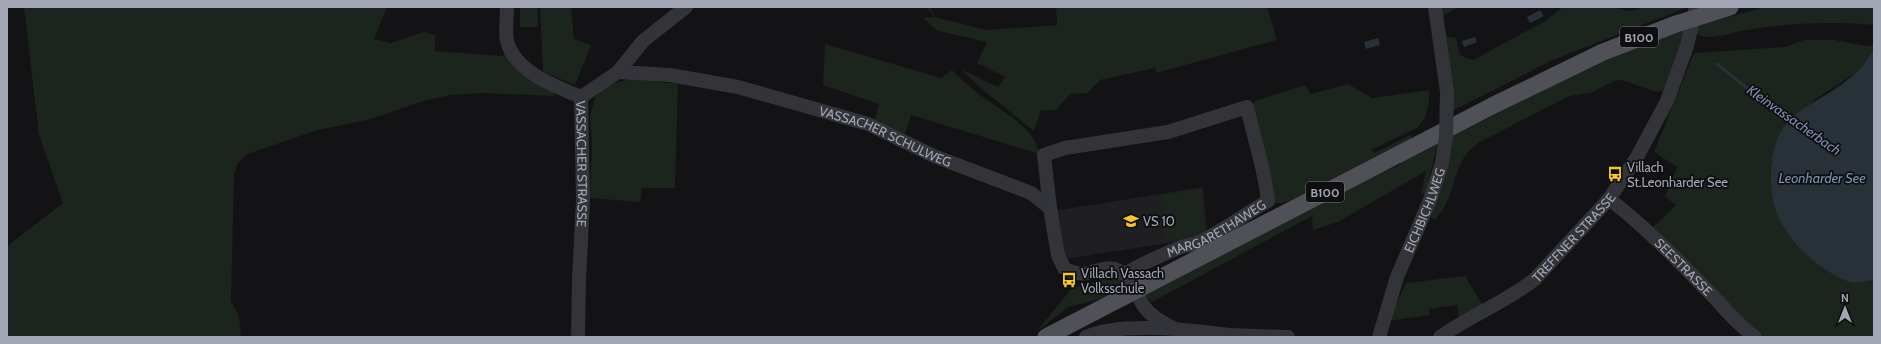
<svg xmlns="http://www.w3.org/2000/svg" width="1881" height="344" font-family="Cabin,sans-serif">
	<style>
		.built { fill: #1f1e21 }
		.green { fill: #1c241e }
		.water { fill: #283038 }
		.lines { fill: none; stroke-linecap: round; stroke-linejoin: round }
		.stream { stroke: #283038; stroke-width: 3 }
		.minor { stroke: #333439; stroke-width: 14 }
		.major { stroke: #4f5058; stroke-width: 17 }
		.minor-bridge { stroke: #333439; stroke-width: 14 }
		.major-bridge { stroke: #4f5058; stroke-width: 17 }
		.labels { text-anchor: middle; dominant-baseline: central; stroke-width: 3.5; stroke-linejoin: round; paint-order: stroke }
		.shield { fill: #0e0d0f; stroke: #767983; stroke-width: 1 }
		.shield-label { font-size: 12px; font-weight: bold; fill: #a3a7b5 }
		.street-label { font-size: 13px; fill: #a3a7b5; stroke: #0e0d0f }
		.poi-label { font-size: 13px; fill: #a3a7b5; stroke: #0e0d0f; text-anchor: start }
		.water-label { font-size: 14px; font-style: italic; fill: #7991b2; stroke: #0e0d0f }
	</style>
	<rect width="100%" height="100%" fill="#131214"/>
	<polygon class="built" points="1203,187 1207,232 1193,239 1065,259 1054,211"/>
	<g class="green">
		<polygon points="24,7 387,7 374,39 391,43 424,32 435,35 435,51 503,56 505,53 557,92 553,96 484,93 450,95 423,101 371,119 318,130 247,154 238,163 234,174 231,301 239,317 241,337 7,337 7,246 63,203 39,135"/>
		<rect x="520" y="7" width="18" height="20"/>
		<polygon points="540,7 571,7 574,39 591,45 575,85 543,72"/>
		<polygon points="926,7 930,7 935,17 986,30 1057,25 1056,7 1267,7 1277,40 1156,73 1155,68 1100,80 1087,93 1070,94 1056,110 1041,110 1034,131 983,90 961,69 998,87 1005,77 977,63 987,42 938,31 923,18 935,17"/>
		<polygon points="1439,7 1458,7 1440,18"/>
		<polygon points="1563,7 1612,7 1629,11 1646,7 1688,7 1553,60 1452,111 1444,36 1456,38 1460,55 1473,60 1545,21"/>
		<path d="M1766,7H1874V25C1827,21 1782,23 1736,32C1724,35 1709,40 1697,34L1698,25Z"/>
		<path d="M1685,29L1684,37L1666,87L1662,91L1656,92L1622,80L1614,81L1590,93L1569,96L1480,142C1456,156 1457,181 1446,204C1443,210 1439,215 1435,220L1429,215L1451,137L1612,56Z"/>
		<polygon points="1804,40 1835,40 1865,46 1874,45 1874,49 1859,71 1814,100 1771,163 1870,280 1874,280 1874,337 1764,337 1751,330 1653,227 1676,205 1665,197 1677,167 1654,152 1694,53 1785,47"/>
		<path d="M825,44L941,78L952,70C961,79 970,87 980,95C998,109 1037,128 1039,154L911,115L904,138L874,122L879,104L823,85Z"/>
		<polygon points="631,79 678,84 675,188 642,188 640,202 590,198 592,141 590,116 595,97 611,84"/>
		<path d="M1348,84L1372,98L1429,90C1430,104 1427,118 1417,128L1371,150L1374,153L1413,134L1410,140L1290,201L1282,203H1275L1253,105L1255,101L1305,85L1311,94Z"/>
		<polygon points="1438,143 1425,194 1421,193 1426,171 1338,222 1313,230 1312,216 1152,302 1145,295 1382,172 1398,166 1403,161"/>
		<polygon points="1201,189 1205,230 1190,237 1165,240 1160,196"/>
		<polygon points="1101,274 1113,274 1128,286 1104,298 1068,307 1037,331 1073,287 1093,283"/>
		<polygon points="1465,276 1483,306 1459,318 1457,305 1429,309 1430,315 1388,321 1406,283"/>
	</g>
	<g class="water">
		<polygon points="1540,10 1544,16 1530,23 1527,17"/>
		<polygon points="1475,37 1477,42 1464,47 1462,41"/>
		<polygon points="1378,38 1380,45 1366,49 1364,42"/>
		<path d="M1874,49V280C1867,280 1857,284 1850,282C1831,276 1803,255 1792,239C1776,218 1771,203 1771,177C1771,106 1817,110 1858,71C1864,65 1869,56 1874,49Z"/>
	</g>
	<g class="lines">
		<polyline class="stream" points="1717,64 1774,110 1793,119"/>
		<g class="minor">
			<path id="s1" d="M507,7C507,17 505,31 507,41C515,72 555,86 581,97L583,200L579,280L578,337"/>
			<polyline points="1435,7 1447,92"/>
			<path id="s2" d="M618,72L670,75L738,87L868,124L934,156L1031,193L1050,208"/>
			<polyline points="581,97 618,72 643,41 686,7"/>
			<path id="s3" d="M1609,199C1646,227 1679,262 1712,295C1726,310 1738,325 1755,337"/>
			<path id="s4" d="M1125,274C1142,263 1162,255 1181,247C1187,245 1193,245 1199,242C1223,231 1245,214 1268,201C1265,170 1254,139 1247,107L1168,132L1065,148L1044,155L1050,208L1058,255L1064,268C1095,287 1108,247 1133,286"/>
			<path d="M1139,297C1145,313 1159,321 1175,329"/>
			<polyline points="1230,335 1288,337"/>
			<path d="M1086,337C1120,321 1192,330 1230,335L1232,337"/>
			<path id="s5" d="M1379,337L1397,277L1430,200L1442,163"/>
			<path id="s6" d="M1440,337C1470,316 1506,302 1535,279L1609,199L1637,157L1667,101L1687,46L1696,7"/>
		</g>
		<g class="major">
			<polyline points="1708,14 1730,7"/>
			<polyline points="1046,337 1492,106 1603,52 1676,24"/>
		</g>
		<polyline class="minor-bridge" points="1442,163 1446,137 1447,92"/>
		<polyline class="major-bridge" points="1676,24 1708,14"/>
	</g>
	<defs>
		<g id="bus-bare" transform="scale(1.2)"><path d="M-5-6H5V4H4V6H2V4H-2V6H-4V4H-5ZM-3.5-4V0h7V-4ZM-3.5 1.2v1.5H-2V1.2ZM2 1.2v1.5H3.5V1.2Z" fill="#f8c726" stroke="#0e0d0f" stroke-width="2.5" paint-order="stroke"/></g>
		<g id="school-bare" transform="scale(1.2)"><path d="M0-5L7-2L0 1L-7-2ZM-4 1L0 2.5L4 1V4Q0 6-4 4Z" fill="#f8c726" stroke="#0e0d0f" stroke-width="2.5" paint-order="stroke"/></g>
	</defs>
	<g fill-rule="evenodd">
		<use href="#bus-bare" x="1615" y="174"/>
		<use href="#school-bare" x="1131" y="221"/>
		<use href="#bus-bare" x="1069" y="280"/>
	</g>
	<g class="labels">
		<g class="shield">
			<rect x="1620" y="27" width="38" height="20" rx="3"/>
			<rect x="1306" y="182" width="38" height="20" rx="3"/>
		</g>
		<g class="shield-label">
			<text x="1639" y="37">B100</text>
			<text x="1325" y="192">B100</text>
		</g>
		<g class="street-label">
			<text stroke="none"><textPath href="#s2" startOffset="277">VASSACHER SCHULWEG</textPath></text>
			<text stroke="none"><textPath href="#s1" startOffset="197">VASSACHER STRASSE</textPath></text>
			<text stroke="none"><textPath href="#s5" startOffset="135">EICHBICHLWEG</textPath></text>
			<text stroke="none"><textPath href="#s4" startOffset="102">MARGARETHAWEG</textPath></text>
			<text stroke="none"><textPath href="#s6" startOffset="168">TREFFNER STRASSE</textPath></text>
			<text stroke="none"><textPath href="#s3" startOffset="101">SEESTRASSE</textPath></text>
		</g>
		<g class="poi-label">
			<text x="1627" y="167">Villach<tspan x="1627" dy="15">St.Leonharder See</tspan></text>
			<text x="1143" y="221">VS 10</text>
			<text x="1081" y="273">Villach Vassach<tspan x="1081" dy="15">Volksschule</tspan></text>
		</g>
		<g class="water-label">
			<text transform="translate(1794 120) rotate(35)">Kleinvassacherbach</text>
			<text x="1822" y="178">Leonharder See</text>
		</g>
	</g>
	<rect width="1881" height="344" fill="none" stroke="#a3a7b5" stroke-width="16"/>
	<g transform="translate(1845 308)" stroke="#0e0d0f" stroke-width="3" paint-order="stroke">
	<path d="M0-3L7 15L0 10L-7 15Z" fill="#a3a7b5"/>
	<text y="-6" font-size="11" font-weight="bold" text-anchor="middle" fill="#a3a7b5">N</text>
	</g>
</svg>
